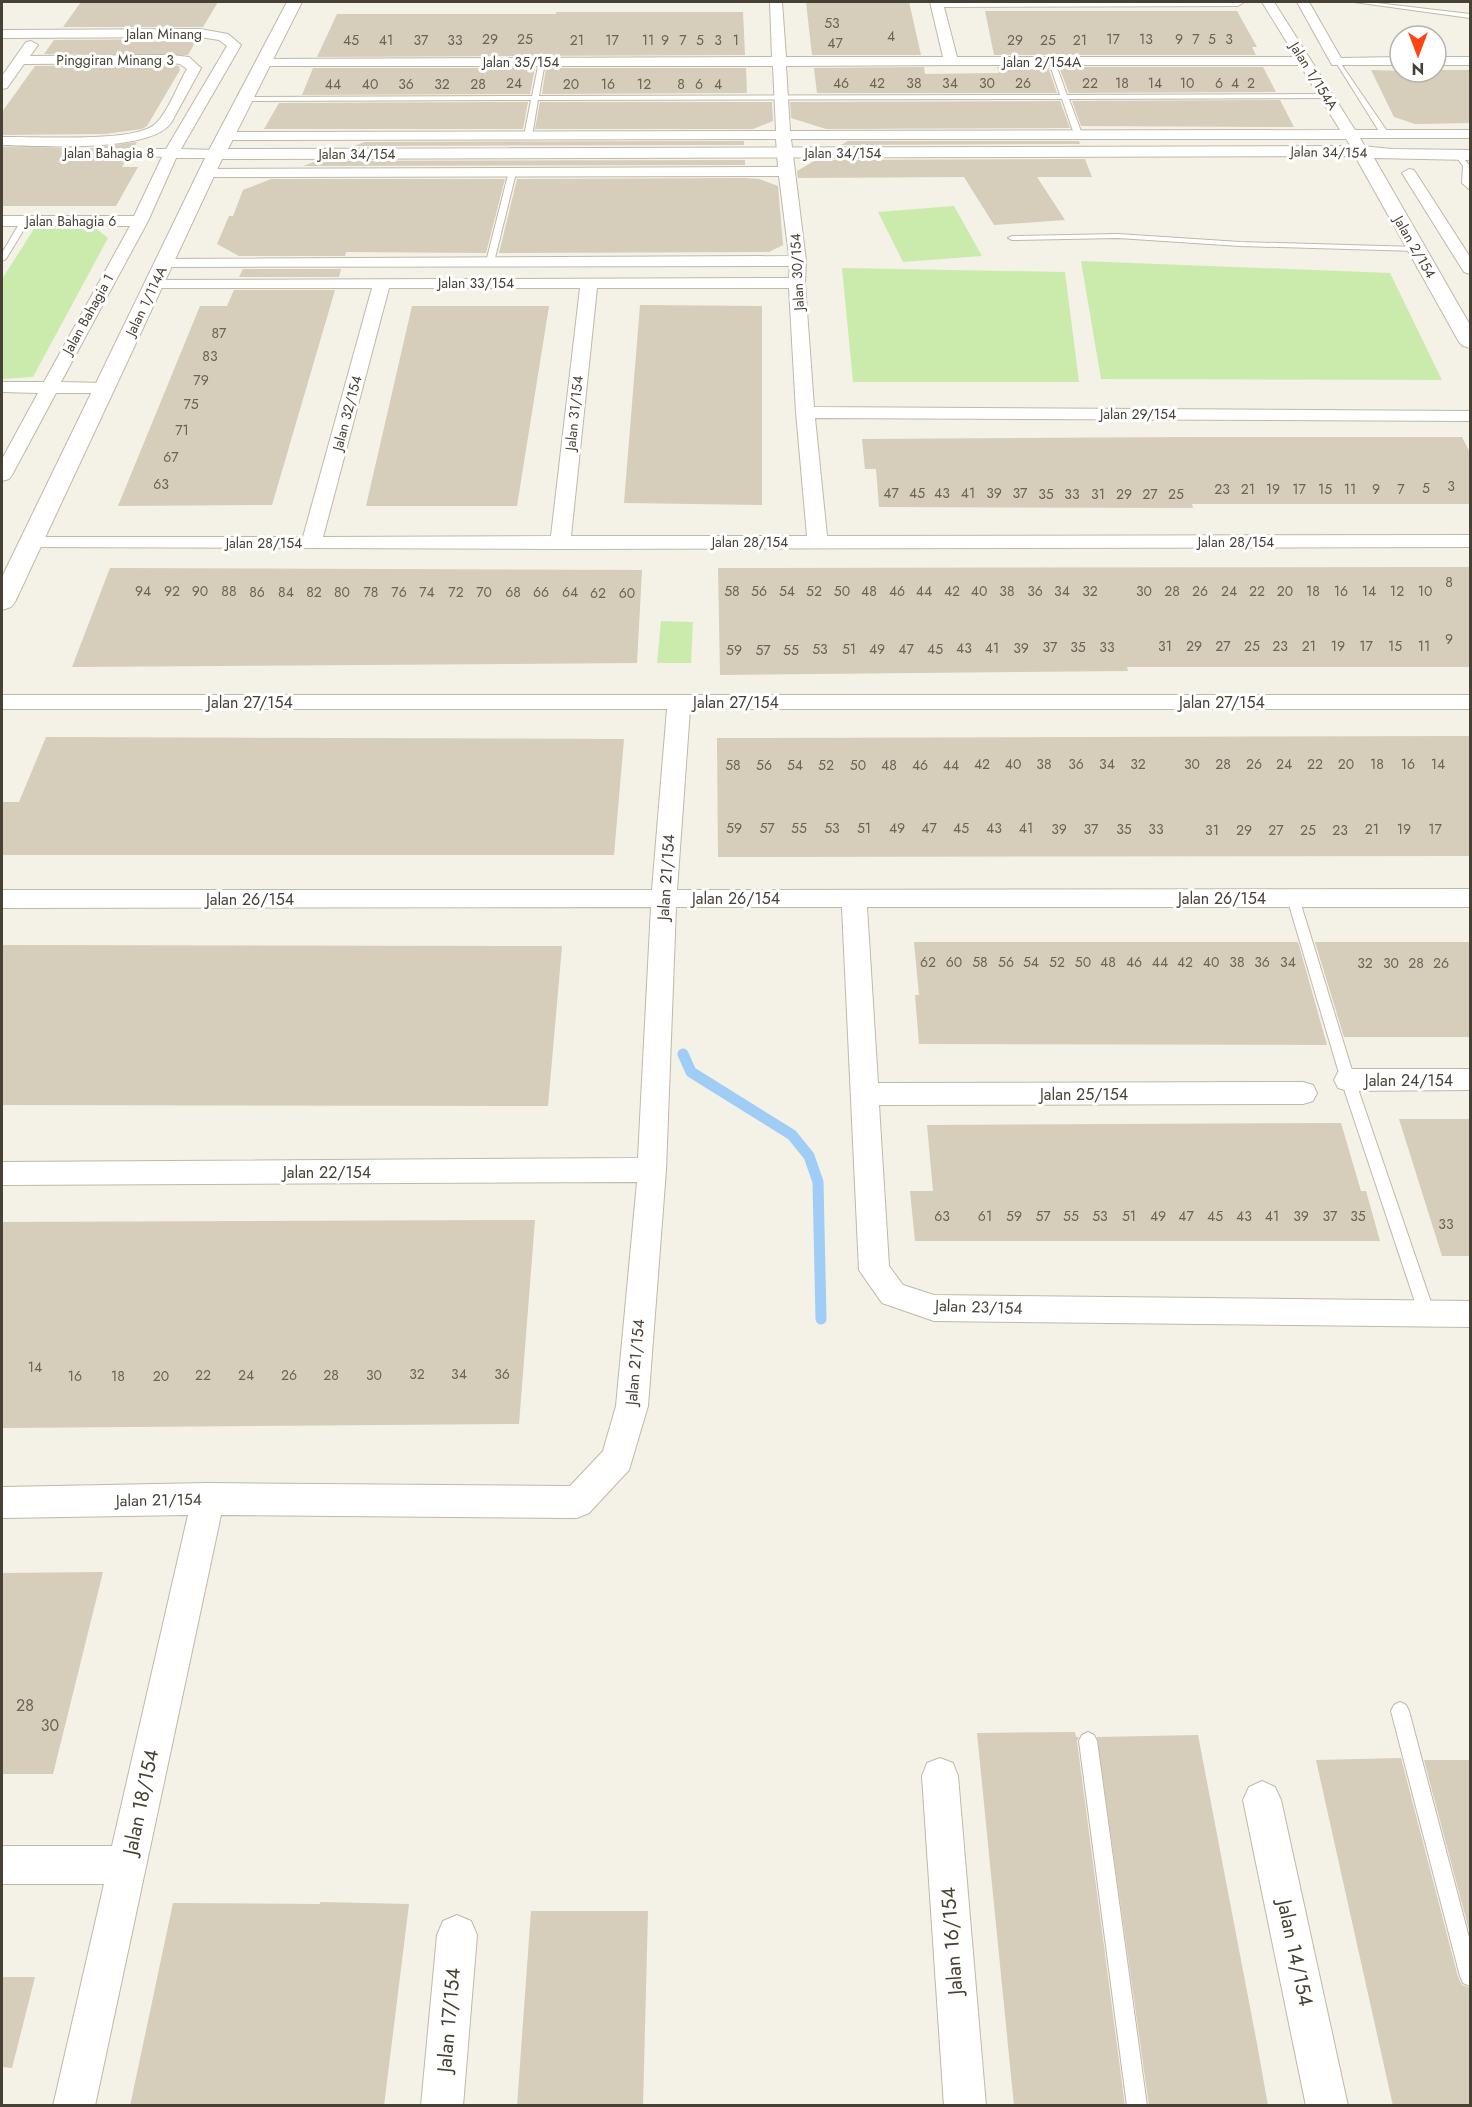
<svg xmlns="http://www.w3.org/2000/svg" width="1472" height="2107" font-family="Jost,sans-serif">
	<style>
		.green { fill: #cbebac }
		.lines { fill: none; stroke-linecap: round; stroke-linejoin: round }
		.stream { stroke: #9fcdf5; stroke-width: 11 }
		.building { fill: #d6cdbb }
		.service-casing { stroke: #c0b9a8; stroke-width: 2 }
		.minor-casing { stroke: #c0b9a8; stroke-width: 2 }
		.tertiary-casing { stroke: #c0b9a8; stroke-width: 2 }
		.service { fill: #fff; fill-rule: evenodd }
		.minor { fill: #fff; fill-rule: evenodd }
		.tertiary { fill: #fff; fill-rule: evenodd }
		.labels { text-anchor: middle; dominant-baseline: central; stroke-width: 6; stroke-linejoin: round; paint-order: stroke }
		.number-label { font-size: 14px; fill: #6b6456 }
		.far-street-label { font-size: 14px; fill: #474135; stroke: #fff }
		.street-label { font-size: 16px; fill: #474135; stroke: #fff }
		.near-number-label { font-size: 16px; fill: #6b6456 }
		.near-street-label { font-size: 20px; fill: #474135; stroke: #fff }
	</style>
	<rect width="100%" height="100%" fill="#f4f1e6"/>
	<g class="green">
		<polygon points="954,206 982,256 903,262 878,212"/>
		<polygon points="94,227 108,238 33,377 2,379 2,279 34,229"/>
		<polygon points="1081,261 1390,273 1442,380 1101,379"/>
		<polygon points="842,268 1065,272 1079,382 853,382"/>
		<polygon points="661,621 693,622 691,663 657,663"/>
	</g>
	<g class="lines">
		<polyline class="stream" points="683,1054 691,1072 792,1135 809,1156 818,1182 821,1319"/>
	</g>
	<g class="building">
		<polygon points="81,2 218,2 203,27 63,27"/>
		<polygon points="806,2 909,2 921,55 812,55"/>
		<polygon points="985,11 1237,11 1257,47 1252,47 1256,55 994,55"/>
		<polygon points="556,12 743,12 745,55 317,57 337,14 556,14"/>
		<polygon points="197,39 188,55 44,54 54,40"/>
		<polygon points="172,65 179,66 180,70 147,126 142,129 105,134 2,135 2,112 35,66"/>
		<polygon points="924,67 925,74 999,73 997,67 1048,67 1057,93 817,93 814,68"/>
		<polygon points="1059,67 1263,67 1276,92 1069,93"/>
		<polygon points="313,68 535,68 530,94 302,95"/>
		<polygon points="546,68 746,68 747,93 542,94"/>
		<polygon points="1371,70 1436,72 1436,70 1470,70 1470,123 1415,124 1394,117"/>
		<polygon points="1280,100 1294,127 1081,126 1072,101"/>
		<polygon points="1060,101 1070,128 826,129 791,118 790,102"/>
		<polygon points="528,102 523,129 264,129 279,103"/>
		<polygon points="540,102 772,102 773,121 753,129 535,129"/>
		<polygon points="744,141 744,145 354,146 365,142"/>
		<polygon points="848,141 1079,141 1080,144 841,145"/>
		<polygon points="137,142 122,167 138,167 116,206 2,206 2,147 92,148"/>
		<polygon points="1085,159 1092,177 1037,177 1065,220 994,225 964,177 798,178 797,171 816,160"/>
		<polygon points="745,160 745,165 303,166 317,161"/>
		<polygon points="745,178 759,179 778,186 783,245 769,252 499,253 517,179"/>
		<polygon points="271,179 505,179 486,253 346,252 345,256 239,256 217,244 229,216 233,216 243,190"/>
		<polygon points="243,269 341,269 339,277 239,277"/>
		<polygon points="234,290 335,290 272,505 118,506 200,306 227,306"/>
		<polygon points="640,305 762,306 762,505 624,503"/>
		<polygon points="412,306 549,306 517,506 366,506"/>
		<polygon points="1193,437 1462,437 1470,453 1470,504 1192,504 1193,508 879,507 876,469 865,469 862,439"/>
		<polygon points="1470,567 1470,667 1127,667 1128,671 720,675 718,568"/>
		<polygon points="110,568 642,570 637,663 72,667"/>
		<polygon points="1470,736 1470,856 718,857 717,738"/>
		<polygon points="46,737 624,739 614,855 2,855 2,802 19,802"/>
		<polygon points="914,942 1298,942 1327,1045 919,1044 915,995 919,995"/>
		<polygon points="1315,942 1470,942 1470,1037 1344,1037"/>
		<polygon points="2,945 562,946 548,1106 2,1105"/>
		<polygon points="1399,1119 1470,1119 1470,1256 1442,1256"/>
		<polygon points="1341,1123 1361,1191 1366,1191 1380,1241 915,1241 910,1191 933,1191 927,1125"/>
		<polygon points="535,1220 519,1424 2,1428 2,1222"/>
		<polygon points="103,1572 53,1774 2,1774 2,1573"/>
		<polygon points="1075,1732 1076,1737 1079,1737 1077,1741 1125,2106 1014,2106 977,1733"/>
		<polygon points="1198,1735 1258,2049 1268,2106 1149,2106 1097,1737"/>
		<polygon points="1401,1758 1458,1977 1462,1985 1470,1988 1470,2106 1393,2106 1316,1760"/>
		<polygon points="1424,1760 1470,1760 1470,1934"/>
		<polygon points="320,1902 409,1904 384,2106 130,2106 173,1903 320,1904"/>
		<polygon points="531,1911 648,1911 643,2106 517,2106"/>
		<polygon points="2,1977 35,1977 12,2068 2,2067"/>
	</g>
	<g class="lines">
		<g class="service-casing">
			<g id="service">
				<polygon points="1354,2 1368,2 1470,14 1470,18"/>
				<polygon points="542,60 545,62 539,96 1060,95 1049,62 1052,60 1055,62 1067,95 1327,94 1330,96 1327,98 1069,99 1082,134 1078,136 1074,134 1062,99 538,100 532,136 528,138 524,136 531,100 245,101 242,99 245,97 532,96 539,62"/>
				<polygon points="1335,61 1339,61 1389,134 1388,136 1382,136"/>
				<polygon points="1459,153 1470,166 1470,190 1462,183 1463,166 1455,155"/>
				<polygon points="509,171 516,173 494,262 490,264 486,262"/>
				<polygon points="22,219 29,221 6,259 2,261 2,253"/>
				<polygon points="1118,234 1240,242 1417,247 1421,249 1417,251 1240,246 1118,238 1012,240 1008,238 1012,236"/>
				<polygon points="1293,894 1299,898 1355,1080 1435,1314 1432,1319 1427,1321 1422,1319 1419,1314 1341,1080 1287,898"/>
				<polygon points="1400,1702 1406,1705 1409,1711 1470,1941 1470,1986 1463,1983 1460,1976 1391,1711 1394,1705"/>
				<polygon points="1088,1732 1094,1735 1097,1741 1147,2106 1127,2106 1079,1741 1082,1735"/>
			</g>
		</g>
		<g class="minor-casing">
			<g id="minor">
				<path d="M770,2H782L786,57H943L930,2H1244L1238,6L944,7L957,57H1296L1262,2H1274L1355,130H1470V138H1360L1364,145L1357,149L1352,148L1346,139H791L806,261L805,283L814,407L1470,411V421L815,418L827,536L1470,535V547L560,549L23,547L20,543L23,539L30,537H303L372,288H154L146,283L148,280L789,278L790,266L157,267L155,264L163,259L789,256L779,176L207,177L200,173L207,169L778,167L776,139L225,140L218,136L225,132L776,131L773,66H264L257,62L259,59L772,57ZM954,65H1300L1340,130L790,131L786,66ZM389,288H580L551,536L323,537ZM597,288H789L796,412L807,536H571Z"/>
				<polygon points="1297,2 1309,2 1341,58 1400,57 1400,65 1332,65"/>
				<polygon points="200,29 228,34 241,45 181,149 216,150 223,154 216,158 176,158 148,221 61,382 104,383 110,384 113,388 110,392 104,393 56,393 12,475 9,479 2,481 2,459 38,393 2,392 2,382 44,382 130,226 2,226 2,216 134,216 162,157 151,156 149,153 156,149 166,149 227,46 219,40 200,37 2,38 2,30"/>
				<path d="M31,41L38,45L30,56L172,55L189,57L201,68L171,123C150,153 38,146 2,145V137C34,136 132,143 154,125C167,115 178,84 187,69L180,64L172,63L24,64L7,88L2,89V76L26,42Z"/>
				<rect x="1436" y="57" width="34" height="8"/>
				<polygon points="1409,169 1414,170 1470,257 1470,274 1464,272 1462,269 1402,173"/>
				<polygon points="2,695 1470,695 1470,709 690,709 677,890 1470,889 1470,907 867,907 878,1083 1303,1082 1313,1085 1317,1093 1313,1101 1303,1104 879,1105 889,1266 903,1285 934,1295 1470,1301 1470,1327 934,1321 882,1303 859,1270 842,907 676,907 666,1170 648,1406 629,1470 589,1513 577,1518 221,1515 95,2106 53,2106 104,1884 2,1884 2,1846 112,1846 188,1515 2,1518 2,1487 208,1483 570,1486 603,1451 616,1406 637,1182 2,1185 2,1162 638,1158 651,907 2,908 2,890 652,890 667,709 2,709"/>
				<polygon points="1348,1069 1470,1069 1470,1090 1348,1091 1338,1088 1334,1080 1338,1072"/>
				<polygon points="940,1758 953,1763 958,1776 986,2106 944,2106 922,1776 927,1763"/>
				<polygon points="1262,1781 1275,1787 1281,1800 1348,2106 1306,2106 1243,1800 1249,1787"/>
				<polygon points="457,1915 471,1921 477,1935 463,2106 421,2106 437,1935 443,1921"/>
			</g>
		</g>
		<g class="tertiary-casing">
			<polygon id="tertiary" points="287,2 302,2 228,149 1361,146 1392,149 1470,150 1470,160 1374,158 1470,325 1470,348 1463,346 1459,342 1355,156 222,159 15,602 11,607 2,610 2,577 207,154"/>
		</g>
		<use href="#service" class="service"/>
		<use href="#minor" class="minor"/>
		<use href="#tertiary" class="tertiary"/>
	</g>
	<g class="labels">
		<g class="number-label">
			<text x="832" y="23">53</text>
			<text x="891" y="36">4</text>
			<text x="490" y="39">29</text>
			<text x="525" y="39">25</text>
			<text x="1113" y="39">17</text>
			<text x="1146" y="39">13</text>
			<text x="1179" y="39">9</text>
			<text x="1196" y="39">7</text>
			<text x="1212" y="39">5</text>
			<text x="1229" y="39">3</text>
			<text x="351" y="40">45</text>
			<text x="386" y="40">41</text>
			<text x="421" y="40">37</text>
			<text x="455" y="40">33</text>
			<text x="577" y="40">21</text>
			<text x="612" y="40">17</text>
			<text x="648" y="40">11</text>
			<text x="665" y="40">9</text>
			<text x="683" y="40">7</text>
			<text x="700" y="40">5</text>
			<text x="718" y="40">3</text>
			<text x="736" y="40">1</text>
			<text x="1015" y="40">29</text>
			<text x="1048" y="40">25</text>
			<text x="1080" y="40">21</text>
			<text x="835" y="43">47</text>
			<text x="514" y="83">24</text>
			<text x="841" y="83">46</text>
			<text x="877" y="83">42</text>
			<text x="914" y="83">38</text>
			<text x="950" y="83">34</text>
			<text x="987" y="83">30</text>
			<text x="1023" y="83">26</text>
			<text x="1090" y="83">22</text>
			<text x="1122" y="83">18</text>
			<text x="1155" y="83">14</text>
			<text x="1187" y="83">10</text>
			<text x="1219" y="83">6</text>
			<text x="1235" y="83">4</text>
			<text x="1251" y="83">2</text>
			<text x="333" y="84">44</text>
			<text x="370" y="84">40</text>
			<text x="406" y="84">36</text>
			<text x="442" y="84">32</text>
			<text x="478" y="84">28</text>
			<text x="571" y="84">20</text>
			<text x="608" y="84">16</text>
			<text x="644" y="84">12</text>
			<text x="681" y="84">8</text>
			<text x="699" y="84">6</text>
			<text x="718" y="84">4</text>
			<text x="219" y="333">87</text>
			<text x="210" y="356">83</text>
			<text x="201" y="380">79</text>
			<text x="191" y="404">75</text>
			<text x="182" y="430">71</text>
			<text x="171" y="457">67</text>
			<text x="161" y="484">63</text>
			<text x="1451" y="486">3</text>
			<text x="1426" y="488">5</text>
			<text x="1222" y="489">23</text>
			<text x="1248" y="489">21</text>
			<text x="1273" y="489">19</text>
			<text x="1299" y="489">17</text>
			<text x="1325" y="489">15</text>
			<text x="1350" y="489">11</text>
			<text x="1376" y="489">9</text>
			<text x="1401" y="489">7</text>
			<text x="891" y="493">47</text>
			<text x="917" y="493">45</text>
			<text x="942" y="493">43</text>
			<text x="968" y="493">41</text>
			<text x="994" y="493">39</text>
			<text x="1020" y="493">37</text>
			<text x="1046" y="494">35</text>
			<text x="1072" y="494">33</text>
			<text x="1098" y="494">31</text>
			<text x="1124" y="494">29</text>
			<text x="1150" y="494">27</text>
			<text x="1176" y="494">25</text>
			<text x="1449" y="582">8</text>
			<text x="143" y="591">94</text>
			<text x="172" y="591">92</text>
			<text x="200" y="591">90</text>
			<text x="229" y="591">88</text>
			<text x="732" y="591">58</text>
			<text x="759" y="591">56</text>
			<text x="787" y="591">54</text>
			<text x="814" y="591">52</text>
			<text x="842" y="591">50</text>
			<text x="869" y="591">48</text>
			<text x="897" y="591">46</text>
			<text x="924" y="591">44</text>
			<text x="952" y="591">42</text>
			<text x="979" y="591">40</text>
			<text x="1007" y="591">38</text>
			<text x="1035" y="591">36</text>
			<text x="1062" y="591">34</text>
			<text x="1090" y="591">32</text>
			<text x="1144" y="591">30</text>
			<text x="1172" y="591">28</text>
			<text x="1200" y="591">26</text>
			<text x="1229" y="591">24</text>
			<text x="1257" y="591">22</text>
			<text x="1285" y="591">20</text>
			<text x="1313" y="591">18</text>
			<text x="1341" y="591">16</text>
			<text x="1369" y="591">14</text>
			<text x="1397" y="591">12</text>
			<text x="1425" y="591">10</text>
			<text x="257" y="592">86</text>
			<text x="286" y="592">84</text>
			<text x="314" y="592">82</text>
			<text x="342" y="592">80</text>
			<text x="371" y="592">78</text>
			<text x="399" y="592">76</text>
			<text x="427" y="592">74</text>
			<text x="456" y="592">72</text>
			<text x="484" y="592">70</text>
			<text x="513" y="592">68</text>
			<text x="541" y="592">66</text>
			<text x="570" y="592">64</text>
			<text x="598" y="593">62</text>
			<text x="627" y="593">60</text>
			<text x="1449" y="639">9</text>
			<text x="1165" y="646">31</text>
			<text x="1194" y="646">29</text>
			<text x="1223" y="646">27</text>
			<text x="1252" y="646">25</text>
			<text x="1280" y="646">23</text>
			<text x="1309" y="646">21</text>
			<text x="1338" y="646">19</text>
			<text x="1366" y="646">17</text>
			<text x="1395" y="646">15</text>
			<text x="1424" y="646">11</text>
			<text x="1050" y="647">37</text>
			<text x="1078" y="647">35</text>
			<text x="1107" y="647">33</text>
			<text x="964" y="648">43</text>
			<text x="992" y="648">41</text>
			<text x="1021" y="648">39</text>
			<text x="820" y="649">53</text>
			<text x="849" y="649">51</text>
			<text x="877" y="649">49</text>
			<text x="906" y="649">47</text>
			<text x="935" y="649">45</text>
			<text x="734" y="650">59</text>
			<text x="763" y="650">57</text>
			<text x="791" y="650">55</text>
			<text x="982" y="764">42</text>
			<text x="1013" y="764">40</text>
			<text x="1044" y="764">38</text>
			<text x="1076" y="764">36</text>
			<text x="1107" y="764">34</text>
			<text x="1138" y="764">32</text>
			<text x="1192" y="764">30</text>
			<text x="1223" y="764">28</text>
			<text x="1254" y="764">26</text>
			<text x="1284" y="764">24</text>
			<text x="1315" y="764">22</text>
			<text x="1346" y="764">20</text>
			<text x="1377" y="764">18</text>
			<text x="1408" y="764">16</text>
			<text x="1438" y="764">14</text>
			<text x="733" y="765">58</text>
			<text x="764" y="765">56</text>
			<text x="795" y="765">54</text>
			<text x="826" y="765">52</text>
			<text x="858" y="765">50</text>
			<text x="889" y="765">48</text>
			<text x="920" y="765">46</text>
			<text x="951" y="765">44</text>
			<text x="734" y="828">59</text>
			<text x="767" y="828">57</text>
			<text x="799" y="828">55</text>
			<text x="832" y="828">53</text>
			<text x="864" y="828">51</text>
			<text x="897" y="828">49</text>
			<text x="929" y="828">47</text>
			<text x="961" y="828">45</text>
			<text x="994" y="828">43</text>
			<text x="1026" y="828">41</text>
			<text x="1059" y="829">39</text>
			<text x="1091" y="829">37</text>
			<text x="1124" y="829">35</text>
			<text x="1156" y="829">33</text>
			<text x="1372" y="829">21</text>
			<text x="1404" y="829">19</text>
			<text x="1435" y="829">17</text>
			<text x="1212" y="830">31</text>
			<text x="1244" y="830">29</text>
			<text x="1276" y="830">27</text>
			<text x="1308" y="830">25</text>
			<text x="1340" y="830">23</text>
			<text x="928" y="962">62</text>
			<text x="954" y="962">60</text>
			<text x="980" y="962">58</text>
			<text x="1006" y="962">56</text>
			<text x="1031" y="962">54</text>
			<text x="1057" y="962">52</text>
			<text x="1083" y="962">50</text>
			<text x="1108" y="962">48</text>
			<text x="1134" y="962">46</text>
			<text x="1160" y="962">44</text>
			<text x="1185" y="962">42</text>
			<text x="1211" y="962">40</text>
			<text x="1237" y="962">38</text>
			<text x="1262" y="962">36</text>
			<text x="1288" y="962">34</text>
			<text x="1365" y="963">32</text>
			<text x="1391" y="963">30</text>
			<text x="1416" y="963">28</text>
			<text x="1441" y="963">26</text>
			<text x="942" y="1216">63</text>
			<text x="985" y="1216">61</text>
			<text x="1014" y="1216">59</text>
			<text x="1043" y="1216">57</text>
			<text x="1071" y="1216">55</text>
			<text x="1100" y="1216">53</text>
			<text x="1129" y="1216">51</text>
			<text x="1158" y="1216">49</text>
			<text x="1186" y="1216">47</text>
			<text x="1215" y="1216">45</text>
			<text x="1244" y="1216">43</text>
			<text x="1272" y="1216">41</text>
			<text x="1301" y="1216">39</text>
			<text x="1330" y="1216">37</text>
			<text x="1358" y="1216">35</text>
			<text x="1446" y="1224">33</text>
			<text x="35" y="1367">14</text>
			<text x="417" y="1374">32</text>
			<text x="459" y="1374">34</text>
			<text x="502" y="1374">36</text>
			<text x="203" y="1375">22</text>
			<text x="246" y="1375">24</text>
			<text x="289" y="1375">26</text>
			<text x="331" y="1375">28</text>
			<text x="374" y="1375">30</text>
			<text x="75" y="1376">16</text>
			<text x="118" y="1376">18</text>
			<text x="161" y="1376">20</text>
		</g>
		<g class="far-street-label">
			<text x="164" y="34">Jalan Minang</text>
			<text x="115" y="60">Pinggiran Minang 3</text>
			<text x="521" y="62">Jalan 35/154</text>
			<text x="1042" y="62">Jalan 2/154A</text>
			<text transform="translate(1314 76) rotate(58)">Jalan 1/154A</text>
			<text transform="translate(1329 152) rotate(1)">Jalan 34/154</text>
			<text x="109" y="153">Jalan Bahagia 8</text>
			<text x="843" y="153">Jalan 34/154</text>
			<text x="357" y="154">Jalan 34/154</text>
			<text x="71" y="221">Jalan Bahagia 6</text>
			<text transform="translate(1415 247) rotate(60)">Jalan 2/154</text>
			<text transform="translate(797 272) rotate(-93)">Jalan 30/154</text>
			<text x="476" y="283">Jalan 33/154</text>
			<text transform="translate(146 301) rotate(-64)">Jalan 1/114A</text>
			<text transform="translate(88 314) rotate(-61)">Jalan Bahagia 1</text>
			<text transform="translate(347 413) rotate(-75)">Jalan 32/154</text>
			<text transform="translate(574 413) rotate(-84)">Jalan 31/154</text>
			<text x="1138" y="414">Jalan 29/154</text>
			<text x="750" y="542">Jalan 28/154</text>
			<text x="1236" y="542">Jalan 28/154</text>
			<text x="264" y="543">Jalan 28/154</text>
		</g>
		<g class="street-label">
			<text x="250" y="702">Jalan 27/154</text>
			<text x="736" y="702">Jalan 27/154</text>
			<text x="1222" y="702">Jalan 27/154</text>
			<text transform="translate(666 877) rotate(-86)">Jalan 21/154</text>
			<text x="736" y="898">Jalan 26/154</text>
			<text x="1222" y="898">Jalan 26/154</text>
			<text x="250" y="899">Jalan 26/154</text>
			<text x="1409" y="1080">Jalan 24/154</text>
			<text x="1084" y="1094">Jalan 25/154</text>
			<text x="327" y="1172">Jalan 22/154</text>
			<text transform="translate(979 1307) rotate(2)">Jalan 23/154</text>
			<text transform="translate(635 1362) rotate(-85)">Jalan 21/154</text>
			<text transform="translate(159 1500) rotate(-1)">Jalan 21/154</text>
		</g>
		<g class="near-number-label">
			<text x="25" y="1705">28</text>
			<text x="50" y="1725">30</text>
		</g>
		<g class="near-street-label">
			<text transform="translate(141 1802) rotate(-78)">Jalan 18/154</text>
			<text transform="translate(952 1941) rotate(-94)">Jalan 16/154</text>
			<text transform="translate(1295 1953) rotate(78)">Jalan 14/154</text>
			<text transform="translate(449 2020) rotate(-85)">Jalan 17/154</text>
		</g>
	</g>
	<rect width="1472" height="2107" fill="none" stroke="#474135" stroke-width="6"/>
	<g transform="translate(1418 54) rotate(180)"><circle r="28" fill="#ffffff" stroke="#b5b3ae" stroke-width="1.5"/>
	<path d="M0-4.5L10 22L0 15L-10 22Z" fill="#ff4312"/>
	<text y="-9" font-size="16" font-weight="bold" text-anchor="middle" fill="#474135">N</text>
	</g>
</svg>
